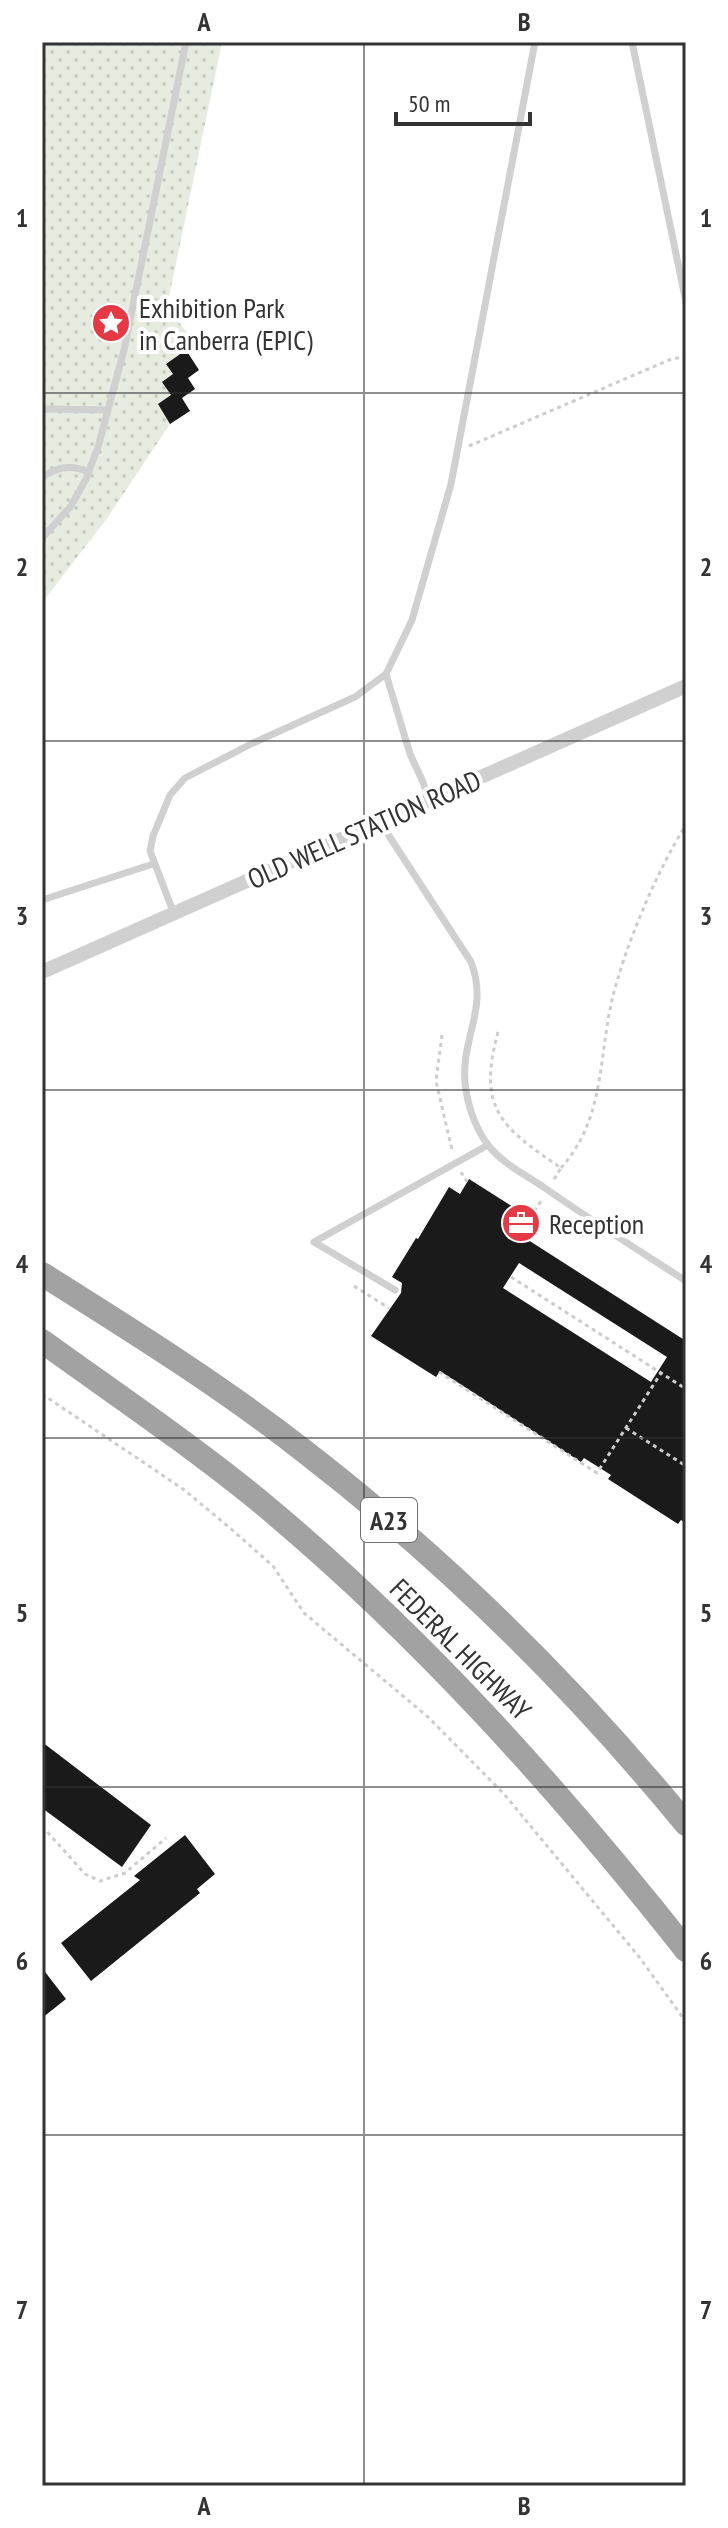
<svg xmlns="http://www.w3.org/2000/svg" width="728" height="2528" font-family="'PT Sans Narrow',sans-serif">
	<style>
		.park { fill: url(#park-dots) }
		.building { fill: #1a1a1a; fill-rule: evenodd }
		.lines { fill: none; stroke-linecap: round; stroke-linejoin: round }
		.path { stroke: #cdcdcd; stroke-width: 3; stroke-dasharray: 4 4; stroke-linecap: butt }
		.service { stroke: #d0d0d0; stroke-width: 7 }
		.minor { stroke: #d0d0d0; stroke-width: 14 }
		.trunk { stroke: #a2a2a2; stroke-width: 24 }
		.grid { fill: none; stroke: #333; stroke-width: 2; stroke-opacity: 0.55 }
		.labels { text-anchor: middle; dominant-baseline: central; stroke-width: 8; stroke-linejoin: round; paint-order: stroke }
		.shield { fill: #fff; stroke: #707070; stroke-width: 2 }
		.shield-label { font-size: 26px; font-weight: bold; fill: #333 }
		.poi-label { font-size: 28px; fill: #333; stroke: #fff; text-anchor: start }
		.street-label { font-size: 28px; fill: #333; stroke: #fff }
		.neatline { fill: none; stroke: #333; stroke-width: 3 }
		.grid-label { font-size: 26px; text-anchor: middle; font-weight: bold; fill: #333 }
	</style>
	<defs>
		<pattern id="park-dots" width="8" height="8" patternUnits="userSpaceOnUse" patternTransform="scale(2)"><rect width="8" height="8" fill="#e6ecdf"/><path d="M2 2h.1M6 6h.1" fill="none" stroke="#c6cbc0" stroke-width="1.8" stroke-linecap="round"/></pattern>
	</defs>
	<rect width="100%" height="100%" fill="#fff"/>
	<polygon class="park" points="42,42 222,42 167,307 192,339 186,350 170,424 108,517 42,603"/>
	<g class="building">
		<polygon points="186,350 199,370 188,378 195,389 182,398 190,411 170,424 158,404 171,395 162,382 173,374 166,364"/>
		<path d="M469,1179L535,1221L525,1238L686,1341V1523L681,1520L678,1524L608,1479L611,1475L584,1458L581,1462L440,1371L436,1377L371,1336L401,1293L402,1283L392,1277L416,1238L418,1239L449,1187L460,1194ZM519,1263L667,1357L651,1382L503,1288Z"/>
		<polygon points="42,1742 151,1825 122,1867 42,1808"/>
		<polygon points="185,1835 215,1874 197,1889 200,1893 91,1981 61,1943 140,1880 134,1876"/>
		<polygon points="42,1968 66,1999 42,2018"/>
	</g>
	<g class="lines">
		<g class="path">
			<polyline points="469,446 669,360 686,356"/>
			<path d="M498,1032C477,1109 501,1127 561,1168L553,1181"/>
			<polyline points="442,1035 436,1081 452,1150"/>
			<path d="M561,1168C605,1118 598,1061 612,1000C624,949 657,870 686,825"/>
			<polyline points="461,1172 467,1182"/>
			<polyline points="530,1218 541,1201"/>
			<polyline points="511,1277 686,1389"/>
			<polyline points="354,1286 389,1308"/>
			<polyline points="439,1372 597,1473 661,1373"/>
			<polyline points="42,1394 183,1489 230,1528 273,1566 304,1613 428,1717 504,1794 640,1958 686,2022"/>
			<polyline points="626,1428 686,1466"/>
			<polyline points="42,1826 85,1874 100,1881 125,1873 166,1838"/>
		</g>
		<g class="service">
			<polyline points="632,42 686,302"/>
			<polyline points="42,409 107,410"/>
			<path d="M42,477C59,467 70,464 89,472"/>
			<polyline points="42,538 71,506 86,479 98,447 124,350 186,42"/>
			<polyline points="429,801 423,782 410,754 386,674 412,620 451,484 535,42"/>
			<path d="M380,822L471,962C489,1008 461,1038 465,1082C467,1104 475,1128 488,1145C502,1163 524,1174 542,1186C589,1219 638,1250 686,1281"/>
			<polyline points="42,900 153,864"/>
			<polyline points="174,914 150,851 153,836 170,795 185,778 253,743 355,697 386,674"/>
			<polyline points="395,1290 314,1242 488,1145"/>
		</g>
		<polyline class="minor" points="42,972 686,686"/>
		<g class="trunk">
			<path d="M42,1274C131,1330 221,1386 304,1451C445,1560 573,1686 686,1824"/>
			<path d="M42,1341C114,1393 188,1443 257,1499C418,1632 557,1787 686,1950"/>
		</g>
	</g>
	<path class="grid" d="M364,42V2486M42,393H686M42,741H686M42,1090H686M42,1438H686M42,1787H686M42,2135H686"/>
	<defs>
		<g id="sight-disc" transform="scale(2)"><circle r="9.5" fill="#e63946" stroke="#fff"/><path d="M0-6L1.8-2.2L6-1.7L2.9 1.2L3.7 5.4L0 3.3L-3.7 5.4L-2.9 1.2L-6-1.7L-1.8-2.2Z" fill="#fff"/></g>
		<g id="office-disc" transform="scale(2)"><circle r="9.5" fill="#e63946" stroke="#fff"/><path d="M-6-3h4V-5.5h4V-3h4V5H-6ZM-1-4.5V-3h2v-1.5ZM-6 0V1H6V0Z" fill="#fff"/></g>
	</defs>
	<g fill-rule="evenodd">
		<use href="#sight-disc" x="111" y="323"/>
		<use href="#office-disc" x="521" y="1223"/>
	</g>
	<g class="labels">
		<rect class="shield" x="361" y="1498" width="56" height="44" rx="6"/>
		<g class="shield-label">
			<text x="389" y="1520">A23</text>
		</g>
		<g class="poi-label">
			<text x="139" y="307">Exhibition Park<tspan x="139" dy="32">in Canberra (EPIC)</tspan></text>
			<text x="549" y="1223">Reception</text>
		</g>
		<g class="street-label">
			<text transform="translate(364 829) rotate(-24)">OLD WELL STATION ROAD</text>
			<text transform="translate(461 1649) rotate(45)">FEDERAL HIGHWAY</text>
		</g>
	</g>
	<rect width="728" height="2528" fill="none" stroke="#ffffff" stroke-width="88"/>
	<path d="M396 112v12h134v-12" fill="none" stroke="#333333" stroke-width="4"/>
	<text x="408" y="112" font-size="24" fill="#333333" stroke="#ffffff" stroke-width="6" paint-order="stroke">50 m</text>
	<rect x="44" y="44" width="640" height="2440" class="neatline"/>
	<g class="grid-label">
		<text x="204" y="31">A</text>
		<text x="524" y="31">B</text>
		<text x="22" y="227">1</text>
		<text x="706" y="227">1</text>
		<text x="22" y="576">2</text>
		<text x="706" y="576">2</text>
		<text x="22" y="925">3</text>
		<text x="706" y="925">3</text>
		<text x="22" y="1273">4</text>
		<text x="706" y="1273">4</text>
		<text x="22" y="1622">5</text>
		<text x="706" y="1622">5</text>
		<text x="22" y="1970">6</text>
		<text x="706" y="1970">6</text>
		<text x="22" y="2319">7</text>
		<text x="706" y="2319">7</text>
		<text x="204" y="2515">A</text>
		<text x="524" y="2515">B</text>
	</g>
</svg>
